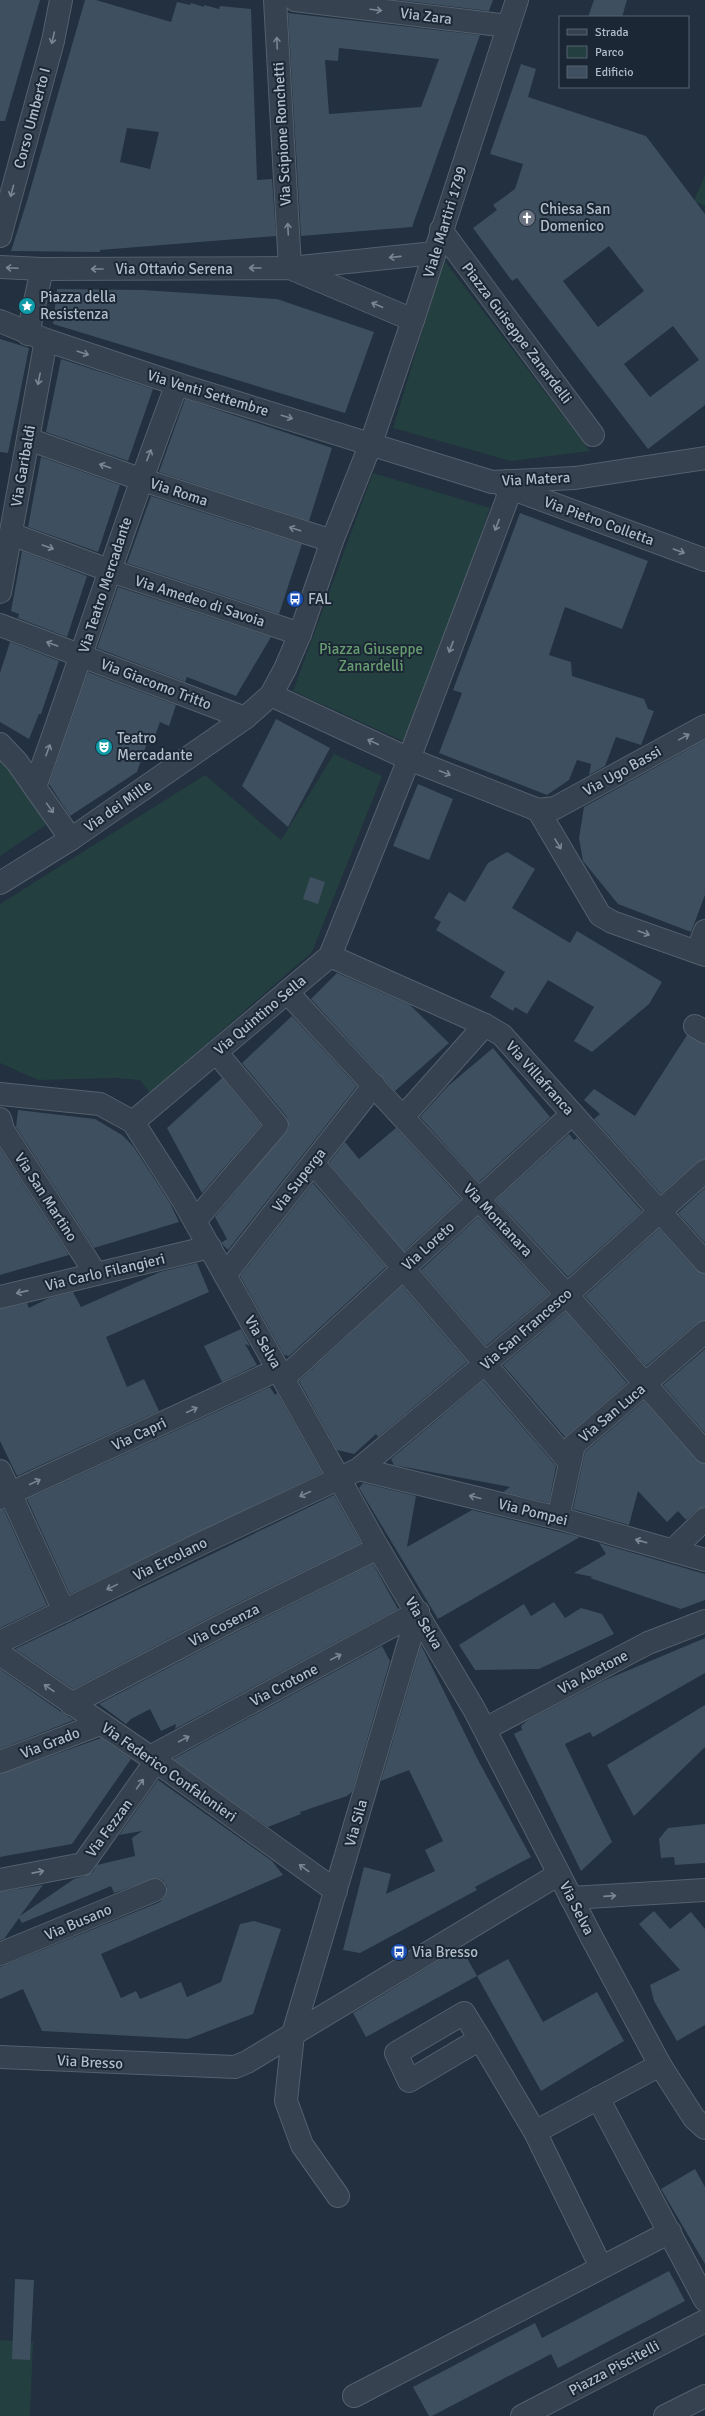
<svg xmlns="http://www.w3.org/2000/svg" width="705" height="2416" font-family="Signika,sans-serif">
	<style>
		.green { fill: #243f40 }
		.building { fill: #3e4f5f; fill-rule: evenodd }
		.lines { fill: none; stroke-linecap: round; stroke-linejoin: round }
		.minor-casing { stroke: #54606d; stroke-width: 24 }
		.minor { stroke: #36424f; stroke-width: 22 }
		.oneway { stroke: #7a8693 }
		.labels { text-anchor: middle; dominant-baseline: central; stroke-width: 4; stroke-linejoin: round; paint-order: stroke }
		.street-label { font-size: 15px; fill: #b2bdca; stroke: #1b2734 }
		.poi-label { font-size: 15px; fill: #b2bdca; stroke: #1b2734; text-anchor: start }
		.park-label { font-size: 15px; fill: #679d70; stroke: #1b2734 }
	</style>
	<rect width="100%" height="100%" fill="#22303f"/>
	<g class="green">
		<polygon points="705,175 705,206 694,201"/>
		<polygon points="444,260 590,451 511,461 393,428"/>
		<polygon points="373,473 490,508 407,743 293,691"/>
		<polygon points="334,754 382,776 312,952 150,1093 140,1080 116,1078 38,1080 0,1063 0,904 205,775 281,840"/>
		<polygon points="0,760 15,772 46,825 0,856"/>
		<polygon points="0,2340 33,2342 30,2416 0,2416"/>
	</g>
	<g class="building">
		<polygon points="0,0 40,0 5,121 0,121"/>
		<path d="M85,0H96L171,22L177,2L190,5L191,3L204,7V5L219,9L220,6L251,9L257,180L272,179L276,236L100,250V252L11,251L27,201ZM127,128L159,132L150,169L120,162Z"/>
		<polygon points="398,0 493,0 489,11"/>
		<polygon points="594,0 627,0 622,17 588,17"/>
		<path d="M288,13L480,35L412,227L301,236ZM339,48L439,59L421,107L329,114L325,60L338,61Z"/>
		<path d="M521,64L536,69L528,97L646,136L705,214V405L648,449L517,278L512,281L473,228L497,210L493,205L515,189L523,164L490,154ZM609,246L644,291L598,327L563,281ZM673,326L699,360L650,397L624,364Z"/>
		<polygon points="57,289 143,290 277,299 374,332 345,413 53,324"/>
		<polygon points="0,339 29,348 8,453 0,452"/>
		<polygon points="61,359 153,389 128,461 46,432"/>
		<polygon points="185,399 332,448 309,521 159,472"/>
		<polygon points="41,457 120,485 98,552 28,527"/>
		<polygon points="151,496 302,544 279,614 127,563"/>
		<polygon points="520,513 648,561 622,629 565,607 549,655 571,662 572,676 644,699 648,709 654,711 641,745 616,737 605,766 589,775 591,764 577,760 569,780 547,795 439,753 462,693 453,690"/>
		<polygon points="22,551 87,576 67,637 18,618 19,614 11,611"/>
		<polygon points="118,587 271,637 236,696 187,677 185,682 97,648"/>
		<polygon points="10,642 59,661 41,714 39,714 29,739 0,722 0,673"/>
		<polygon points="88,672 176,705 169,726 160,722 155,736 150,734 137,772 70,816 49,784"/>
		<polygon points="276,719 330,748 288,827 242,786"/>
		<polygon points="705,740 705,895 691,932 618,904 583,861 579,838 584,807"/>
		<polygon points="418,784 453,799 429,860 393,846"/>
		<polygon points="507,852 535,869 512,908 570,943 577,931 662,982 649,1004 592,1052 574,1041 594,1007 548,980 527,1014 515,1007 513,1011 490,997 505,972 436,930 441,922 434,918 449,892 465,902 488,863"/>
		<polygon points="310,877 325,882 318,904 303,899"/>
		<polygon points="337,973 410,1005 449,1043 395,1091 311,999"/>
		<polygon points="292,1016 357,1086 228,1250 221,1243 227,1239 215,1217 289,1128 287,1117 242,1063"/>
		<polygon points="687,1035 705,1044 705,1159 697,1162 661,1194 594,1119 600,1114 584,1100 594,1089 635,1116"/>
		<polygon points="493,1048 550,1117 479,1182 420,1117 448,1086"/>
		<polygon points="222,1078 261,1125 202,1193 167,1128"/>
		<polygon points="18,1110 95,1119 122,1135 133,1146 170,1203 179,1222 94,1248 16,1127"/>
		<polygon points="396,1128 461,1199 404,1251 329,1163 345,1142 359,1159"/>
		<polygon points="569,1134 574,1140 577,1138 642,1211 568,1277 496,1200"/>
		<polygon points="0,1148 69,1255 0,1275"/>
		<polygon points="313,1183 386,1267 289,1356 284,1355 240,1276"/>
		<polygon points="705,1188 705,1243 678,1213"/>
		<polygon points="478,1217 549,1294 486,1346 421,1270"/>
		<polygon points="659,1229 696,1270 705,1274 705,1320 697,1323 646,1366 585,1296"/>
		<polygon points="197,1263 209,1292 106,1337 127,1387 144,1379 159,1411 17,1476 0,1441 0,1309 27,1303 29,1308 49,1298 73,1292 81,1307 160,1272"/>
		<polygon points="402,1286 467,1362 378,1437 376,1434 354,1454 337,1450 299,1381"/>
		<polygon points="566,1312 627,1383 565,1437 503,1365"/>
		<polygon points="241,1329 250,1346 245,1344 257,1365 222,1382 204,1346"/>
		<polygon points="705,1349 705,1433 663,1385"/>
		<polygon points="483,1381 556,1466 549,1503 503,1492 510,1487 394,1465 391,1459"/>
		<polygon points="270,1387 275,1395 277,1393 322,1473 70,1594 27,1499"/>
		<polygon points="644,1401 696,1460 705,1464 705,1507 697,1510 686,1520 678,1511 667,1522 638,1491 629,1525 573,1509 585,1452"/>
		<polygon points="363,1483 416,1496 407,1547 472,1510 580,1537 438,1619 359,1488"/>
		<polygon points="334,1495 361,1543 226,1609 73,1689 15,1649"/>
		<polygon points="0,1510 4,1510 47,1605 0,1628"/>
		<polygon points="599,1543 705,1574 705,1600 681,1609 590,1578 593,1577 574,1573 606,1554"/>
		<polygon points="373,1564 398,1609 175,1729 176,1724 161,1731 150,1709 131,1719 126,1724 99,1704 238,1631"/>
		<polygon points="554,1602 565,1618 581,1608 602,1614 614,1634 539,1669 475,1670 459,1645 524,1604 531,1616"/>
		<polygon points="705,1638 705,1673 593,1737 590,1732 565,1744 612,1842 581,1871 514,1734 522,1730 521,1726 528,1720 605,1680"/>
		<polygon points="421,1645 478,1760 531,1857 475,1887 477,1890 360,1953 343,1950 364,1867 391,1874 386,1894 435,1871 425,1850 443,1841 409,1770 381,1781"/>
		<polygon points="382,1646 390,1661 352,1792 347,1796 300,1812 301,1814 268,1827 173,1759"/>
		<polygon points="0,1669 64,1714 74,1720 0,1749"/>
		<polygon points="705,1705 705,1747 634,1816 607,1765"/>
		<polygon points="101,1738 131,1759 72,1844 0,1857 0,1774"/>
		<polygon points="158,1780 272,1861 283,1875 101,1954 121,1998 136,1991 140,1999 181,1982 187,1997 221,1982 240,1924 254,1921 281,1929 253,2014 188,2039 42,2031 23,1989 0,1999 0,1967 160,1902 165,1897 167,1886 163,1880 156,1878 114,1893 111,1886 22,1923 19,1918 4,1939 0,1940 0,1892 43,1885 20,1916 74,1879 85,1876 93,1872 97,1865 135,1856 132,1838 142,1831 119,1835"/>
		<polygon points="705,1824 705,1863 675,1865 674,1857 661,1858 659,1839 668,1828"/>
		<polygon points="654,1911 670,1929 691,1912 705,1929 705,2025 677,2041 654,2001 650,1985 680,1970 639,1924"/>
		<polygon points="461,1947 477,1976 366,2037 353,2013"/>
		<polygon points="508,1959 543,2022 597,1992 624,2041 541,2091 477,1976"/>
		<polygon points="695,2169 705,2187 705,2264 661,2189"/>
		<polygon points="669,2271 685,2301 558,2368 551,2354 432,2416 429,2416 413,2387 535,2323 542,2338"/>
		<polygon points="15,2279 34,2280 30,2360 12,2359"/>
	</g>
	<g class="lines">
		<g class="minor-casing">
			<g id="minor">
				<polyline points="275,0 290,268 434,253"/>
				<polyline points="295,0 508,26"/>
				<polyline points="441,230 593,435"/>
				<polyline points="0,236 53,41 61,0"/>
				<polyline points="0,267 42,269 28,334"/>
				<polyline points="42,269 290,268 413,320"/>
				<polyline points="0,321 46,340 177,384 492,482 575,478 705,458"/>
				<polyline points="28,439 140,479 332,541"/>
				<polyline points="502,485 705,560"/>
				<polyline points="11,534 111,571 300,634"/>
				<polyline points="0,592 46,340"/>
				<polyline points="0,625 245,718"/>
				<polyline points="271,695 409,759 538,810 600,915 612,922 705,955"/>
				<polyline points="0,744 17,762 71,839"/>
				<path d="M35,787C83,653 126,517 177,384"/>
				<polyline points="538,810 555,808 705,726"/>
				<polyline points="0,883 71,839 245,718 271,695 285,669 300,634 332,541 371,443 413,320 517,0"/>
				<polyline points="697,952 705,931"/>
				<polyline points="330,956 485,1025 502,1035 705,1262"/>
				<polyline points="287,992 567,1295 705,1452"/>
				<polyline points="695,1026 705,1032"/>
				<polyline points="0,1094 100,1104 133,1122 183,1200 378,1548 474,1709 592,1938 660,2065 694,2118 705,2128"/>
				<polyline points="403,1117 485,1025"/>
				<polyline points="0,1119 3,1130 96,1274"/>
				<polyline points="133,1122 330,956 409,759 511,489"/>
				<polyline points="313,1163 570,1463"/>
				<polyline points="195,1221 277,1125 216,1052"/>
				<polyline points="225,1275 374,1085"/>
				<polyline points="0,1297 210,1247"/>
				<polyline points="284,1378 572,1114"/>
				<polyline points="359,1469 558,1518 705,1560"/>
				<polyline points="0,1471 64,1611"/>
				<polyline points="0,1498 279,1369"/>
				<polyline points="558,1518 574,1445 705,1332"/>
				<polyline points="673,1550 705,1519"/>
				<polyline points="0,1642 204,1542 359,1469 567,1295 705,1171"/>
				<polyline points="0,1654 150,1757 336,1891"/>
				<polyline points="71,1704 232,1620 378,1548"/>
				<polyline points="485,1729 648,1643 705,1621"/>
				<polyline points="150,1757 418,1612"/>
				<polyline points="0,1762 100,1724"/>
				<polyline points="0,1880 83,1864 156,1761"/>
				<polyline points="571,1898 705,1890"/>
				<polyline points="0,1954 155,1890"/>
				<polygon points="464,2013 480,2039 409,2081 396,2053"/>
				<polyline points="480,2039 535,2132 601,2267"/>
				<polyline points="0,2057 235,2067 247,2062 559,1874"/>
				<polyline points="598,2098 705,2300"/>
				<polyline points="535,2132 660,2065"/>
				<polyline points="338,2196 302,2145 286,2101 293,2034 418,1612"/>
				<polyline points="354,2396 670,2232"/>
				<polyline points="522,2416 705,2321"/>
				<polyline points="665,2416 705,2396"/>
			</g>
		</g>
		<use href="#minor" class="minor"/>
	</g>
	<defs><path id="oneway-shaft" d="M-6 0H5M1.5-3L5.5 0L1.5 3" fill="none" stroke-width="1.6" stroke-linecap="round" stroke-linejoin="round"/></defs>
	<g class="oneway">
		<use href="#oneway-shaft" transform="translate(376 10) rotate(7)"/>
		<use href="#oneway-shaft" transform="translate(53 38) rotate(103)"/>
		<use href="#oneway-shaft" transform="translate(277 43) rotate(-93)"/>
		<use href="#oneway-shaft" transform="translate(12 191) rotate(105)"/>
		<use href="#oneway-shaft" transform="translate(288 229) rotate(-93)"/>
		<use href="#oneway-shaft" transform="translate(395 257) rotate(174)"/>
		<use href="#oneway-shaft" transform="translate(12 268) rotate(-177)"/>
		<use href="#oneway-shaft" transform="translate(255 268) rotate(180)"/>
		<use href="#oneway-shaft" transform="translate(97 269) rotate(180)"/>
		<use href="#oneway-shaft" transform="translate(377 305) rotate(-157)"/>
		<use href="#oneway-shaft" transform="translate(83 353) rotate(18)"/>
		<use href="#oneway-shaft" transform="translate(39 379) rotate(101)"/>
		<use href="#oneway-shaft" transform="translate(287 417) rotate(17)"/>
		<use href="#oneway-shaft" transform="translate(149 455) rotate(-69)"/>
		<use href="#oneway-shaft" transform="translate(105 466) rotate(-161)"/>
		<use href="#oneway-shaft" transform="translate(497 525) rotate(111)"/>
		<use href="#oneway-shaft" transform="translate(295 529) rotate(-162)"/>
		<use href="#oneway-shaft" transform="translate(48 547) rotate(20)"/>
		<use href="#oneway-shaft" transform="translate(679 551) rotate(20)"/>
		<use href="#oneway-shaft" transform="translate(52 644) rotate(-160)"/>
		<use href="#oneway-shaft" transform="translate(451 647) rotate(111)"/>
		<use href="#oneway-shaft" transform="translate(684 737) rotate(-29)"/>
		<use href="#oneway-shaft" transform="translate(373 742) rotate(-155)"/>
		<use href="#oneway-shaft" transform="translate(48 750) rotate(-70)"/>
		<use href="#oneway-shaft" transform="translate(445 773) rotate(22)"/>
		<use href="#oneway-shaft" transform="translate(50 808) rotate(55)"/>
		<use href="#oneway-shaft" transform="translate(558 844) rotate(59)"/>
		<use href="#oneway-shaft" transform="translate(644 933) rotate(20)"/>
		<use href="#oneway-shaft" transform="translate(22 1292) rotate(167)"/>
		<use href="#oneway-shaft" transform="translate(192 1410) rotate(-25)"/>
		<use href="#oneway-shaft" transform="translate(35 1482) rotate(-25)"/>
		<use href="#oneway-shaft" transform="translate(305 1494) rotate(155)"/>
		<use href="#oneway-shaft" transform="translate(475 1497) rotate(-166)"/>
		<use href="#oneway-shaft" transform="translate(641 1541) rotate(-164)"/>
		<use href="#oneway-shaft" transform="translate(112 1587) rotate(154)"/>
		<use href="#oneway-shaft" transform="translate(336 1657) rotate(-28)"/>
		<use href="#oneway-shaft" transform="translate(49 1688) rotate(-145)"/>
		<use href="#oneway-shaft" transform="translate(184 1739) rotate(-28)"/>
		<use href="#oneway-shaft" transform="translate(140 1784) rotate(-54)"/>
		<use href="#oneway-shaft" transform="translate(304 1868) rotate(-144)"/>
		<use href="#oneway-shaft" transform="translate(38 1872) rotate(-11)"/>
		<use href="#oneway-shaft" transform="translate(610 1896) rotate(-4)"/>
	</g>
	<defs>
		<g id="church-disc" transform="scale(0.9)"><circle r="9.5" fill="#6b7280" stroke="#1b2734"/><path d="M-1.2-6h2.4v3.5h3.3v2.4h-3.3V6h-2.4V-.1h-3.3v-2.4h3.3Z" fill="#fff"/></g>
		<g id="sight-disc" transform="scale(0.9)"><circle r="9.5" fill="#0f9aa8" stroke="#1b2734"/><path d="M0-6L1.8-2.2L6-1.7L2.9 1.2L3.7 5.4L0 3.3L-3.7 5.4L-2.9 1.2L-6-1.7L-1.8-2.2Z" fill="#fff"/></g>
		<g id="bus-disc" transform="scale(0.9)"><circle r="9.5" fill="#1a4fb4" stroke="#1b2734"/><path d="M-5-6H5V4H4V6H2V4H-2V6H-4V4H-5ZM-3.5-4V0h7V-4ZM-3.5 1.2v1.5H-2V1.2ZM2 1.2v1.5H3.5V1.2Z" fill="#fff"/></g>
		<g id="theatre-disc" transform="scale(0.9)"><circle r="9.5" fill="#0f9aa8" stroke="#1b2734"/><path d="M-5-5.5Q0-4 5-5.5V0Q5 5 0 6Q-5 5-5 0ZM-3.3-2.5H-1v1.5H-3.3ZM1-2.5H3.3v1.5H1ZM-2.8 1Q0 5.5 2.8 1Z" fill="#fff"/></g>
	</defs>
	<g fill-rule="evenodd">
		<use href="#church-disc" x="527" y="218"/>
		<use href="#sight-disc" x="27" y="306"/>
		<use href="#bus-disc" x="295" y="599"/>
		<use href="#theatre-disc" x="104" y="747"/>
		<use href="#bus-disc" x="399" y="1952"/>
	</g>
	<g class="labels">
		<g class="street-label">
			<text transform="translate(426 16) rotate(7)">Via Zara</text>
			<text transform="translate(32 118) rotate(-75)">Corso Umberto I</text>
			<text transform="translate(282 134) rotate(-93)">Via Scipione Ronchetti</text>
			<text transform="translate(445 222) rotate(-73)">Viale Martiri 1799</text>
			<text x="174" y="269">Via Ottavio Serena</text>
			<text transform="translate(517 333) rotate(53)">Piazza Guiseppe Zanardelli</text>
			<text transform="translate(208 393) rotate(17)">Via Venti Settembre</text>
			<text transform="translate(23 466) rotate(-80)">Via Garibaldi</text>
			<text transform="translate(536 479) rotate(-3)">Via Matera</text>
			<text transform="translate(179 492) rotate(18)">Via Roma</text>
			<text transform="translate(599 521) rotate(20)">Via Pietro Colletta</text>
			<text transform="translate(105 585) rotate(-72)">Via Teatro Mercadante</text>
			<text transform="translate(200 601) rotate(18)">Via Amedeo di Savoia</text>
			<text transform="translate(156 684) rotate(21)">Via Giacomo Tritto</text>
			<text transform="translate(622 771) rotate(-29)">Via Ugo Bassi</text>
			<text transform="translate(118 806) rotate(-35)">Via dei Mille</text>
			<text transform="translate(260 1015) rotate(-40)">Via Quintino Sella</text>
			<text transform="translate(540 1078) rotate(48)">Via Villafranca</text>
			<text transform="translate(299 1180) rotate(-52)">Via Superga</text>
			<text transform="translate(46 1197) rotate(57)">Via San Martino</text>
			<text transform="translate(498 1220) rotate(47)">Via Montanara</text>
			<text transform="translate(428 1246) rotate(-42)">Via Loreto</text>
			<text transform="translate(105 1272) rotate(-13)">Via Carlo Filangieri</text>
			<text transform="translate(526 1329) rotate(-41)">Via San Francesco</text>
			<text transform="translate(263 1342) rotate(60)">Via Selva</text>
			<text transform="translate(612 1413) rotate(-40)">Via San Luca</text>
			<text transform="translate(139 1434) rotate(-25)">Via Capri</text>
			<text transform="translate(533 1512) rotate(14)">Via Pompei</text>
			<text transform="translate(170 1559) rotate(-26)">Via Ercolano</text>
			<text transform="translate(424 1623) rotate(59)">Via Selva</text>
			<text transform="translate(224 1625) rotate(-27)">Via Cosenza</text>
			<text transform="translate(593 1672) rotate(-28)">Via Abetone</text>
			<text transform="translate(284 1685) rotate(-28)">Via Crotone</text>
			<text transform="translate(50 1743) rotate(-21)">Via Grado</text>
			<text transform="translate(169 1772) rotate(35)">Via Federico Confalonieri</text>
			<text transform="translate(356 1823) rotate(-74)">Via Sila</text>
			<text transform="translate(109 1828) rotate(-54)">Via Fezzan</text>
			<text transform="translate(577 1908) rotate(63)">Via Selva</text>
			<text transform="translate(78 1922) rotate(-23)">Via Busano</text>
			<text transform="translate(90 2062) rotate(3)">Via Bresso</text>
			<text transform="translate(614 2368) rotate(-28)">Piazza Piscitelli</text>
		</g>
		<g class="poi-label">
			<text x="540" y="209">Chiesa San<tspan x="540" dy="17">Domenico</tspan></text>
			<text x="40" y="297">Piazza della<tspan x="40" dy="17">Resistenza</tspan></text>
			<text x="308" y="599">FAL</text>
			<text x="117" y="738">Teatro<tspan x="117" dy="17">Mercadante</tspan></text>
			<text x="412" y="1952">Via Bresso</text>
		</g>
		<g class="park-label">
			<text x="371" y="649">Piazza Giuseppe<tspan x="371" dy="17">Zanardelli</tspan></text>
		</g>
	</g>
	<rect x="559" y="16" width="130" height="72" fill="#1b2734" stroke="#576370"/>
	<rect x="567" y="29" width="20" height="6" fill="#36424f" stroke="#576370"/>
	<text x="595" y="36" font-size="12" fill="#b2bdca">Strada</text>
	<rect x="567" y="46" width="20" height="12" fill="#243f40" stroke="#576370"/>
	<text x="595" y="56" font-size="12" fill="#b2bdca">Parco</text>
	<rect x="567" y="66" width="20" height="12" fill="#3e4f5f" stroke="#576370"/>
	<text x="595" y="76" font-size="12" fill="#b2bdca">Edificio</text>
</svg>
